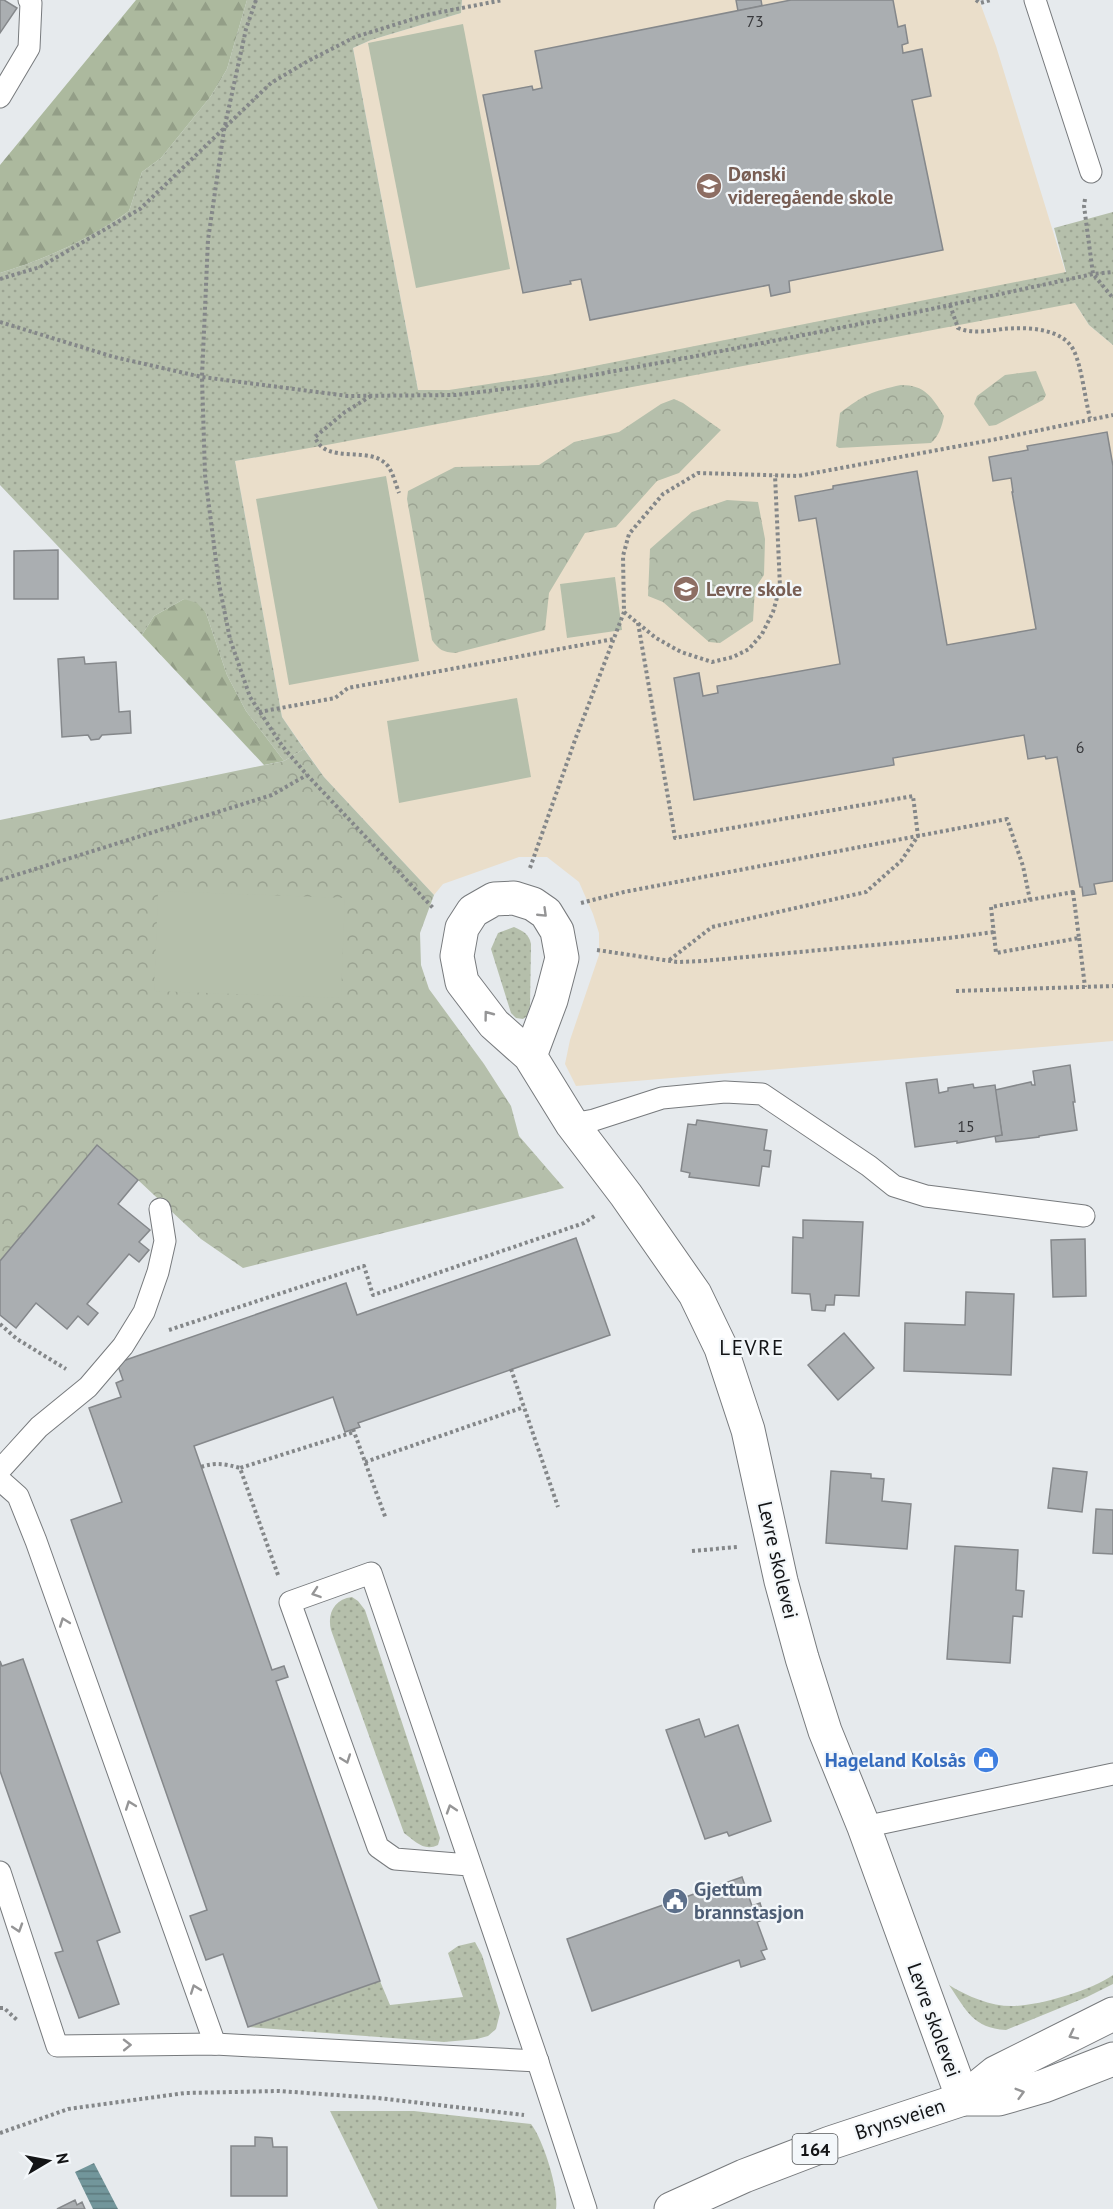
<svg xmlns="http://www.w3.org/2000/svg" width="1113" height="2209" font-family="'PT Sans',sans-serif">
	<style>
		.education { fill: #eadeca }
		.grass { fill: url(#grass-dots) }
		.forest { fill: url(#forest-firs) }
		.park { fill: url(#park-crowns) }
		.garden { fill: #b5bfab }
		.water { fill: url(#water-rules) }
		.building { fill: #aaaeb1; stroke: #85888b; stroke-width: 1.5 }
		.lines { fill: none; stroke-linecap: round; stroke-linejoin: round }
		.lane-casing { stroke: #777a7d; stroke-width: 23 }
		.street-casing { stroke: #777a7d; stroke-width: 35 }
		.primary-casing { stroke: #777a7d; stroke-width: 35 }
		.path { stroke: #848789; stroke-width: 4; stroke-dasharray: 3 3; stroke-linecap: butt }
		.lane { stroke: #fff; stroke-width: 21 }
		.street { stroke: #fff; stroke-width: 33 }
		.primary { stroke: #fff; stroke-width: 33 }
		.oneway { stroke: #959596 }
		.labels { text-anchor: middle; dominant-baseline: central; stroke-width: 4.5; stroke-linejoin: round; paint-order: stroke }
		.number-label { font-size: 16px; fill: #393a3d }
		.shield { fill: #f3f7fa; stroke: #56585a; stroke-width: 1.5 }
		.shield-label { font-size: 18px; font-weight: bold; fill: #131416 }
		.education-label { font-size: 20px; font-weight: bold; fill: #785e54; stroke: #f3f7fa; text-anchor: start }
		.street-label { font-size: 20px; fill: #131416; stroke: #f3f7fa }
		.shop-label { font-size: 20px; font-weight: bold; fill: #366cbe; stroke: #f3f7fa; text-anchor: end }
		.service-label { font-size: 20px; font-weight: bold; fill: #4e5e75; stroke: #f3f7fa; text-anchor: start }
		.neighbourhood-label { font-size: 21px; letter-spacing: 1.5px; fill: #131416; stroke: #f3f7fa }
	</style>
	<defs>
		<pattern id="grass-dots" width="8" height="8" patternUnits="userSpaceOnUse" patternTransform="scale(1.5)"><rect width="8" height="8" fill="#b5bfab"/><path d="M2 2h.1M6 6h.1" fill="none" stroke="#9ba392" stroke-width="1.8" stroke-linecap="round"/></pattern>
		<pattern id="forest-firs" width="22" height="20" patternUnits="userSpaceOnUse" patternTransform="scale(1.5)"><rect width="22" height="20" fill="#acb99e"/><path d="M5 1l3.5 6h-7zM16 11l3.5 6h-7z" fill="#939e87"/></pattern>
		<pattern id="park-crowns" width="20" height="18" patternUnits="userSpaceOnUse" patternTransform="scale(1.5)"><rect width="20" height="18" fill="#b5bfab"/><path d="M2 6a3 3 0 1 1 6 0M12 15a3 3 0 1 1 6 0" fill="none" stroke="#9ba392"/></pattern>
		<pattern id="water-rules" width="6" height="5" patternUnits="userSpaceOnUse" patternTransform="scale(1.5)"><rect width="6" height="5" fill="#72969b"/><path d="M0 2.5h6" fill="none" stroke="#5c797d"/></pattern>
	</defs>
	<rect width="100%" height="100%" fill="#e6eaed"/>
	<polygon class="education" points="462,0 979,0 996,46 1075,303 1089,325 1113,345 1113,1041 576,1086 565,1064 570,1040 599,955 599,933 593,914 579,882 547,857 519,857 443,884 434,895 324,777 282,717 235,461 421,427 418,390 353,48 371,40 461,13"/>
	<g class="grass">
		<path d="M247,0H462L461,13L371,40L353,48L418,390H449L549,375L1066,272L1054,228L1113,212V345L1089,325L1075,303L332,444L235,461L282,717L304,749L284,761L246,711L227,675L206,613L184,599L154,616L142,635L0,485V273C46,259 90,239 129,211L142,172L161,158L211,96L227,69Z"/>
		<path d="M514,927C523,931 529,934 531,944L530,1006L527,1016L523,1019L516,1018L511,1013L491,949L498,933Z"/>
		<path d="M352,1597L358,1601L365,1610L440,1838L438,1845C424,1852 415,1841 404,1833L331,1630C327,1614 334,1599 352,1597Z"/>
		<polygon points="475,1942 482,1955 500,2013 496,2029 488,2036 477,2039 444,2042 248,2027 380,1981 390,2005 463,1997 448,1953 458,1946"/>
		<path d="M1113,1975V1984L1087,1997L1006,2030C973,2028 966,2010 949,1985C968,1997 993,2007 1015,2006C1041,2005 1092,1990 1113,1975Z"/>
		<path d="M330,2111H414L531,2124C543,2139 559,2190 556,2209H378Z"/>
	</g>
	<g class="forest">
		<path d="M136,0H247L227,69L211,96L161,158L142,172L129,211C90,239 46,259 0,273V165Z"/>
		<polygon points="184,599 197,603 206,613 227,675 246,711 284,761 264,765 142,635 154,616"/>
	</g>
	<g class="park">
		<polygon points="1036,371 1046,395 1043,400 996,425 989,426 974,404 977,396 1005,375"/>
		<path d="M901,385C925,385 932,397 944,416C942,426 939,436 931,443L839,448L836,446L840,413C863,395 873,391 901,385Z"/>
		<path d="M674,399L683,403L721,430L679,473L657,481L616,527L585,533L549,593L545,630L455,653C443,652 439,650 432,640L407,499L408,491L455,467L539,465L574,442L619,432L661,404Z"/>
		<polygon points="727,500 758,502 765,539 764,575 755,588 753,621 720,643 709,642 663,602 648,596 650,549 692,512"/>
		<polygon points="304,749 324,777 434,895 420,933 421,965 429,989 484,1064 511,1106 519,1136 564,1188 243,1268 201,1239 138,1180 97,1145 0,1261 0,820 284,761"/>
	</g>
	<g class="garden">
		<polygon points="463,24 510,269 416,288 368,43"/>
		<polygon points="386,476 419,661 289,685 256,499"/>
		<polygon points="615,577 622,630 567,638 560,584"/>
		<polygon points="517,698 531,777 399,803 387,721"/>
		<polygon points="158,891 345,898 341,998 154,991"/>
	</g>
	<polygon class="water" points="94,2163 118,2209 93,2209 75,2172"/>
	<g class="building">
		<polygon points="0,0 4,0 17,8 0,33"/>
		<polygon points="736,0 761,0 762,6 738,11"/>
		<polygon points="791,0 893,0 898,27 905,25 908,43 902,45 903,53 922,49 931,96 912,100 943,250 789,281 790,292 771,296 769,285 590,320 581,279 570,281 571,284 523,293 483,95 532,86 533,90 542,88 535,51"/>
		<polygon points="1107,432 1113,466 1113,881 1094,884 1096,894 1083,896 1082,887 1080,887 1057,757 1046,759 1045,756 1028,759 1024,735 893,758 894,765 694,800 674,678 699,673 703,696 718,693 717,686 840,664 816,518 799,521 795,496 833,489 833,486 917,471 947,645 1036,629 1012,492 1013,492 1011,478 993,481 989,457 1028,450 1027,446"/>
		<polygon points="58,550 58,599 14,599 14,551"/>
		<polygon points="84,657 85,664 116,662 119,712 130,711 131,733 102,735 99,739 91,740 88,735 62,737 58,659"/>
		<polygon points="1070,1065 1075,1102 1073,1102 1077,1130 1039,1136 1039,1137 996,1142 995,1136 1002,1135 995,1090 1031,1082 1032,1085 1035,1085 1033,1071"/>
		<polygon points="937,1079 939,1093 948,1091 948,1088 973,1084 974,1088 995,1085 1002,1135 957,1143 957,1141 915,1147 906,1083"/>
		<polygon points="697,1120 767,1130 764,1150 771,1151 769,1167 762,1166 759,1186 689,1177 690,1173 681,1171 688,1124 696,1125"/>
		<polygon points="97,1145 138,1180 118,1204 150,1230 139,1242 149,1250 139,1262 129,1254 87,1304 98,1313 88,1325 78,1316 67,1329 36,1303 16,1328 0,1315 0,1261"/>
		<polygon points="803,1220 863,1222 859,1296 835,1295 834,1305 826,1305 825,1311 812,1310 810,1294 792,1293 793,1237 803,1238"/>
		<polygon points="576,1238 610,1335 358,1423 360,1427 345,1432 333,1397 194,1446 272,1670 284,1666 288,1677 276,1681 380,1981 248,2027 223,1954 206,1960 190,1916 207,1910 71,1520 122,1502 89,1408 121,1397 116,1383 123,1380 117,1363 346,1283 357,1315"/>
		<polygon points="1085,1239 1086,1296 1053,1297 1051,1240"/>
		<polygon points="966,1292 1014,1294 1011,1375 904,1371 905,1323 965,1325"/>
		<polygon points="844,1333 874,1368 838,1400 808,1365"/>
		<polygon points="1053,1468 1087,1472 1082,1512 1048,1508"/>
		<polygon points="831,1471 871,1474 871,1478 884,1479 882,1501 911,1504 907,1549 826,1543"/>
		<polygon points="1096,1509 1113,1510 1113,1554 1093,1553"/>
		<polygon points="955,1546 1018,1550 1016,1590 1024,1591 1022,1617 1013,1616 1010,1663 947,1659"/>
		<polygon points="23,1659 120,1932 97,1941 119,2004 79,2018 55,1953 63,1951 0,1771 0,1661 2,1666"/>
		<polygon points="699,1719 705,1737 738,1725 771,1821 729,1836 727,1832 705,1839 666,1730"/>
		<polygon points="742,1877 752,1906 760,1903 765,1919 757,1922 767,1949 761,1951 765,1959 741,1967 739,1960 592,2011 567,1939"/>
		<polygon points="255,2137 272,2138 273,2147 287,2147 287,2196 231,2196 231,2146 255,2146"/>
		<polygon points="75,2200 77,2205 82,2202 85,2209 57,2209"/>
	</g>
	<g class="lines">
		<g class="lane-casing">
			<g id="lane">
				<polyline points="1035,0 1091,172"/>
				<polyline points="0,97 29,48 31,3 29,0"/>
				<polyline points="572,1124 594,1120 662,1098 725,1092 762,1094 869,1166 894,1186 926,1196 1084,1216"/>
				<polyline points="0,1470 39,1427 88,1387 123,1346 144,1312 158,1272 165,1241 160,1209"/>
				<polyline points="0,1480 18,1496 36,1541 215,2044"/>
				<polyline points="864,1827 1113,1774"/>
				<polyline points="469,1865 395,1859 378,1847 290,1602 371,1573 535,2053 586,2209"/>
				<polyline points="0,1872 57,2046 215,2044 538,2061"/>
			</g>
		</g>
		<g class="street-casing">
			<polyline id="street" points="530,1056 551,1000 562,958 557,931 546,913 533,904 514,898 494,899 473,911 462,928 457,956 462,982 494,1024 530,1056 572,1124 626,1195 695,1294 721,1348 748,1430 781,1581 802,1658 825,1731 864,1827 963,2099"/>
		</g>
		<g class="primary-casing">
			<g id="primary">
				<polyline points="963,2099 995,2073 1113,2014"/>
				<polyline points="671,2209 744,2176 830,2143 963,2099 999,2099 1044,2086 1113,2059"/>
			</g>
		</g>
		<g class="path">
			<polyline points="256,0 246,29 224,130 208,240 202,377 205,475 219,584 230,639 250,697 283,747 307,775 434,909"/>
			<polyline points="976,0 980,3 991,0"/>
			<polyline points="1085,199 1084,206 1093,274 1113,298"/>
			<polyline points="0,279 40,267 140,209 271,83 308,61 355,37 426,15 503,0"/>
			<path d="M950,305L958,328C972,334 987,331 1003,329C1024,327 1063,327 1074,351C1082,368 1085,399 1090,418"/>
			<polyline points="0,322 114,357 202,377 348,396 456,395 544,384 691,357 885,319 1093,274 1113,272"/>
			<path d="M371,396L345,412L315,437C326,466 370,444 388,466C393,473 396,485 399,493"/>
			<polyline points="624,612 656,638 681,652 712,662 733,657 749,649 762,634 773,612 780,587 775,475"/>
			<polyline points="638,623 675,838 913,796 918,836 901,861 866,892 712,927 668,961"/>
			<polyline points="259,712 335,698 348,688 614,639"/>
			<polyline points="530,868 575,740 624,612 623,556 629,534 663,494 698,473 798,476 997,439 1113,415"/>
			<polyline points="0,880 272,795 307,775"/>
			<polygon points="1073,892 1079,938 996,953 991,907"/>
			<polyline points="581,903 624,892 1007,819 1023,866 1030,900"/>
			<polyline points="1079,938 1085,987"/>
			<polyline points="597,950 677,962 703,961 949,938 994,932"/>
			<polyline points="956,991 1113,986"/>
			<polyline points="0,1324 17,1339 66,1369"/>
			<polyline points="169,1330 364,1266 373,1295 584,1223 596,1215"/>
			<polyline points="511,1369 558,1507"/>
			<polyline points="353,1429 386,1519"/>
			<polyline points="365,1462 524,1407"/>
			<path d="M201,1467C216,1462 225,1464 240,1468"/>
			<polyline points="692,1551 737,1547"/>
			<polyline points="278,1575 240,1468 354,1432"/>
			<polyline points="0,2008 4,2008 17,2020"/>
			<polyline points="0,2133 68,2109 185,2093 279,2091 378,2098 524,2115"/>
		</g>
		<use href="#lane" class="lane"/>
		<use href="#street" class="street"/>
		<use href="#primary" class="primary"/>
	</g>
	<defs><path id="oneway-chevron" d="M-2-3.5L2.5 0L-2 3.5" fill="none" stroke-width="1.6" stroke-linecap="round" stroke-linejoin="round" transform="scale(1.5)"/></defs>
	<g class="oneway">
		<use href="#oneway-chevron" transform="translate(543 913) rotate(44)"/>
		<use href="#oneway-chevron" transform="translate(488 1015) rotate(-127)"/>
		<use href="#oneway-chevron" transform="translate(316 1593) rotate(161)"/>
		<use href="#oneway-chevron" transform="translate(64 1622) rotate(-110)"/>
		<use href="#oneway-chevron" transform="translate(346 1759) rotate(70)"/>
		<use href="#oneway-chevron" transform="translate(130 1805) rotate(-110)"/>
		<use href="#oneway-chevron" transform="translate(451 1809) rotate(-108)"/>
		<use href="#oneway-chevron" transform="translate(18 1928) rotate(72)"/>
		<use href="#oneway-chevron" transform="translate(195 1989) rotate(-110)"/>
		<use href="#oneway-chevron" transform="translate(1073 2035) rotate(153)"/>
		<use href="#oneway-chevron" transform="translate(127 2045) rotate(-1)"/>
		<use href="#oneway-chevron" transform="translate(1020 2093) rotate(-16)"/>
	</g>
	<defs>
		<g id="school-disc" transform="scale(1.35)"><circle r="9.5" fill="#8d6e63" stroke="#f3f7fa"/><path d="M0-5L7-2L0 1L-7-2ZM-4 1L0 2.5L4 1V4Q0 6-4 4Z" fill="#fff"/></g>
		<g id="shop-disc" transform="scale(1.35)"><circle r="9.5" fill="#3f7fe0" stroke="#f3f7fa"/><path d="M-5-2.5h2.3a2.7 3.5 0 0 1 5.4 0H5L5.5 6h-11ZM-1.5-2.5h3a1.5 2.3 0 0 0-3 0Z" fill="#fff"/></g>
		<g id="civic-disc" transform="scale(1.35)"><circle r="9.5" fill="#5c6f8a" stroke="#f3f7fa"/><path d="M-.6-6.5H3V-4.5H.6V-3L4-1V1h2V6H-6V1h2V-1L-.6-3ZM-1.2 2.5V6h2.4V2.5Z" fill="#fff"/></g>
	</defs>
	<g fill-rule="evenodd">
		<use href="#school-disc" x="709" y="186"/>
		<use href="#school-disc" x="686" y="589"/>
		<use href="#shop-disc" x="986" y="1760"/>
		<use href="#civic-disc" x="675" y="1901"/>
	</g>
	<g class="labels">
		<g class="number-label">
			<text x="755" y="21">73</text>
			<text x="1080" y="747">6</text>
			<text x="966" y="1126">15</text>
		</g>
		<rect class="shield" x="792.5" y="2134" width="45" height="30" rx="4.5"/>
		<g class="shield-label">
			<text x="815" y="2149">164</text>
		</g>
		<g class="education-label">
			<text x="728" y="174">Dønski<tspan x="728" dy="23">videregående skole</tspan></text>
			<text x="706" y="589">Levre skole</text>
		</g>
		<g class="street-label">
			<text transform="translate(778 1560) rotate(77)">Levre skolevei</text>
			<text transform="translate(934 2020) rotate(70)">Levre skolevei</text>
			<text transform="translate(900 2119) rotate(-18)">Brynsveien</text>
		</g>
		<g class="shop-label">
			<text x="966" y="1760">Hageland Kolsås</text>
		</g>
		<g class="service-label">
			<text x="694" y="1889">Gjettum<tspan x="694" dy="23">brannstasjon</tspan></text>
		</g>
		<g class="neighbourhood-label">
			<text x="752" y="1347">LEVRE</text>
		</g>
	</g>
	<g transform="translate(48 2161) rotate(80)" stroke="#f3f7fa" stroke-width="4.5" paint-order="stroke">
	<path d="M0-4.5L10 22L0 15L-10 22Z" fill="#131416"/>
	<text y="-9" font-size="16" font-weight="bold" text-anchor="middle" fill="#131416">N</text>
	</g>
</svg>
